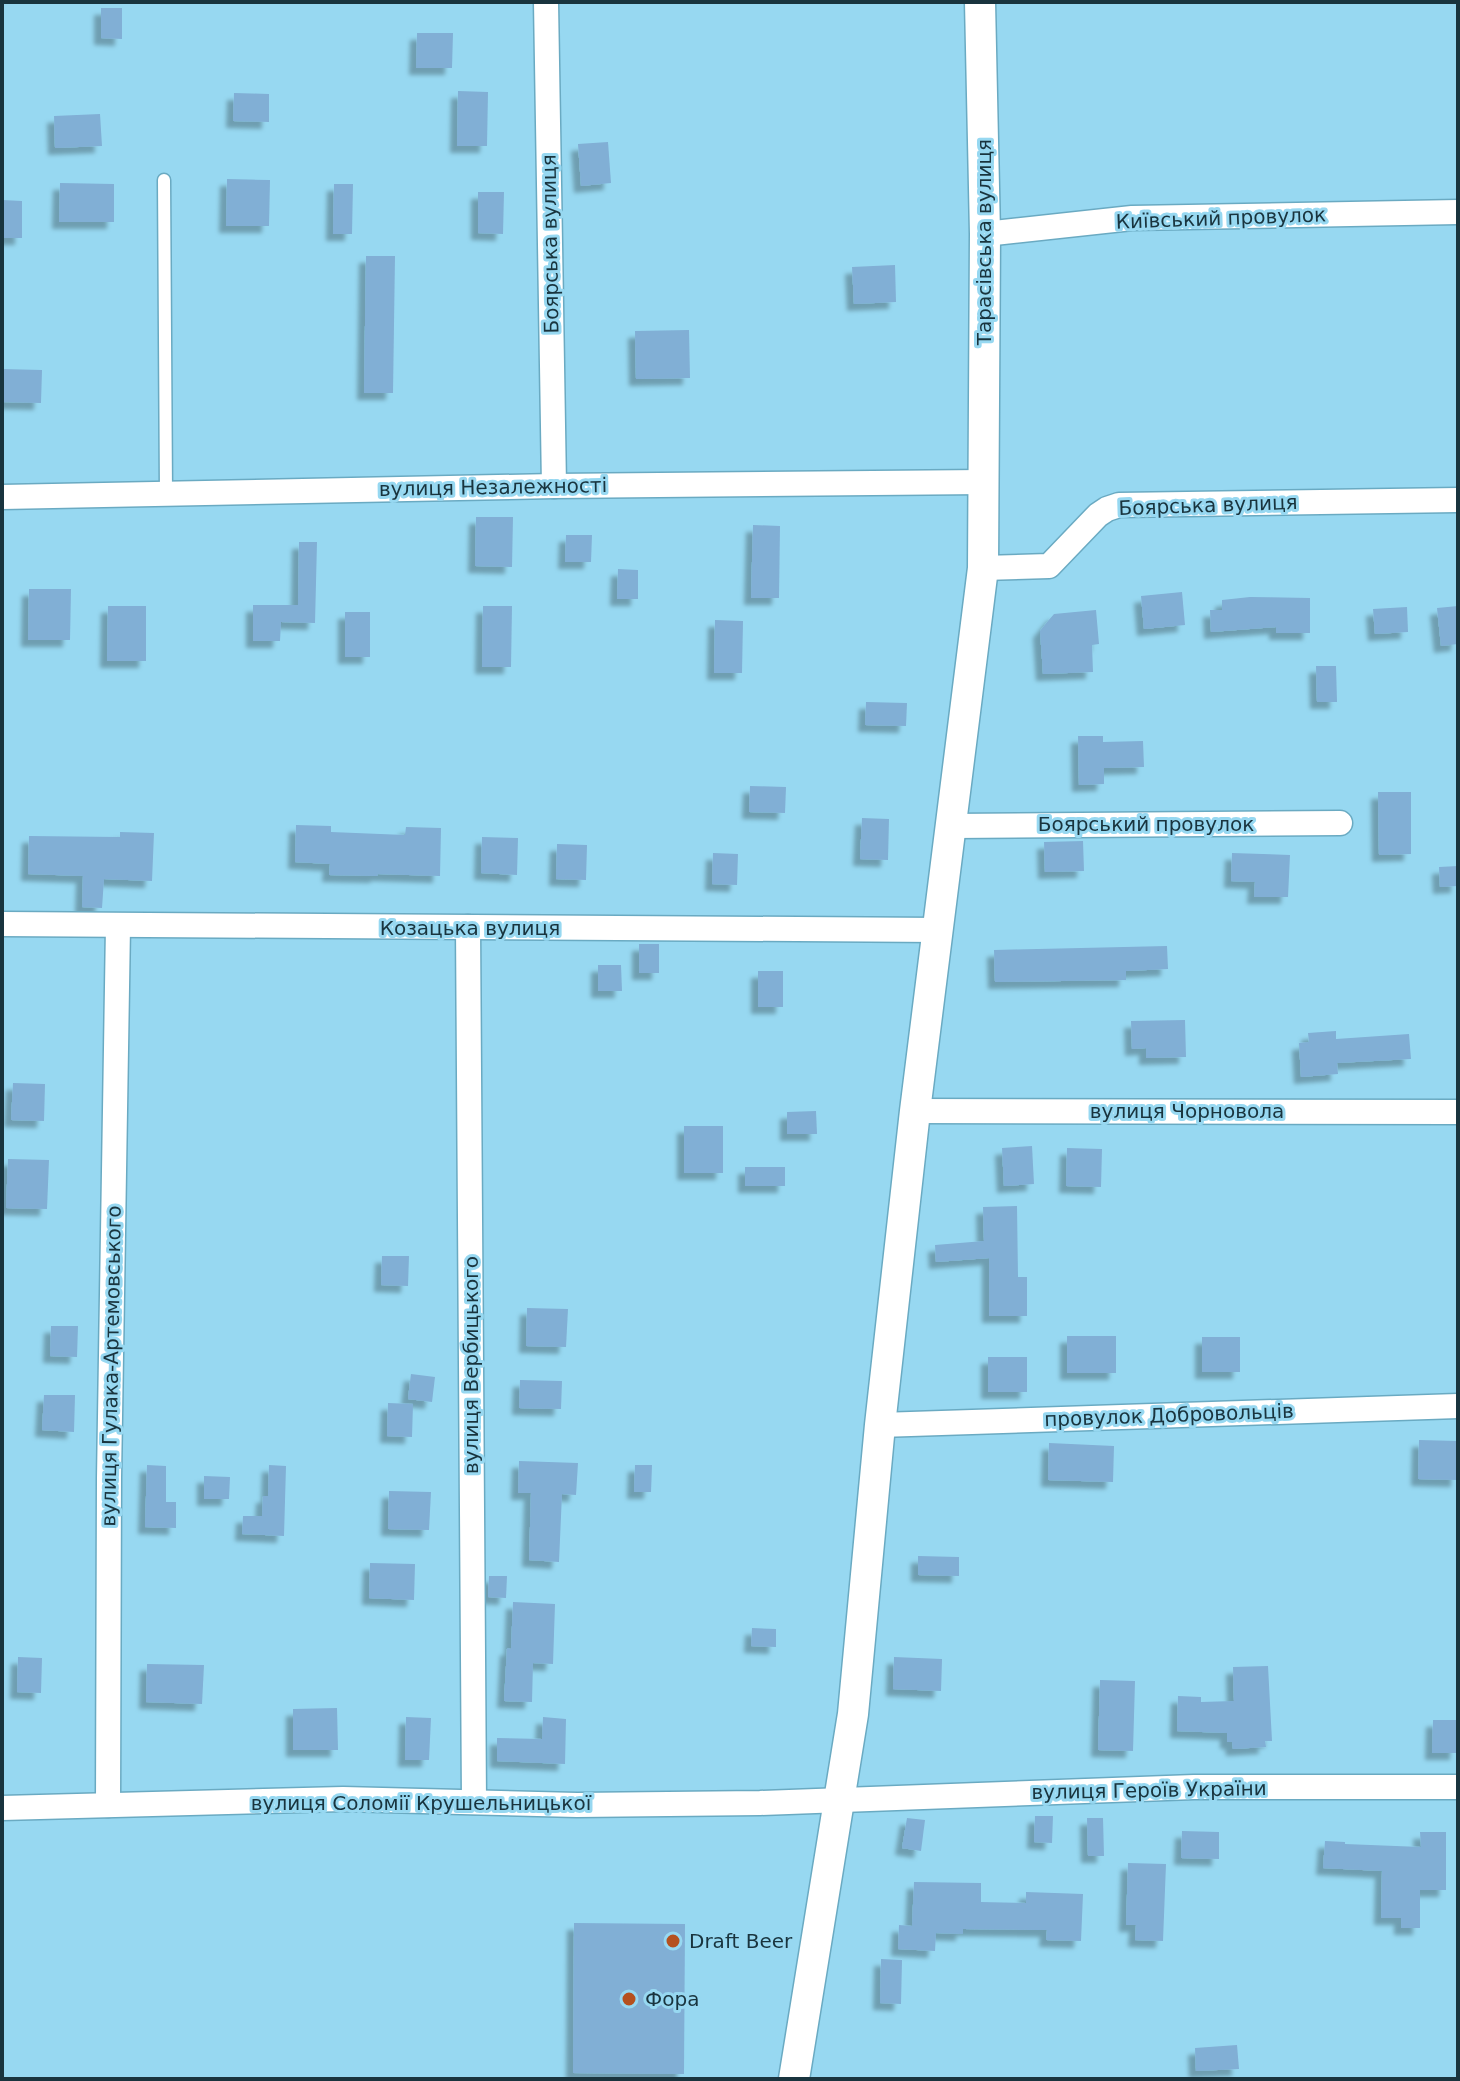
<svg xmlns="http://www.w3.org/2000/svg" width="1460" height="2081" font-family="'DejaVu Sans',sans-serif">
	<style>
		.building { fill: #81afd5; filter: url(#shadow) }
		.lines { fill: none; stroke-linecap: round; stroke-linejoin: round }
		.service-casing { stroke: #6aaac2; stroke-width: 15 }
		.minor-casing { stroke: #6aaac2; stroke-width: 27 }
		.tertiary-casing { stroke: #6aaac2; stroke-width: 33 }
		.service { stroke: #fff; stroke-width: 12 }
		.minor { stroke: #fff; stroke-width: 24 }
		.tertiary { stroke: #fff; stroke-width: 30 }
		.poi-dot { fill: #b5511f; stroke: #97d8f1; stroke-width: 3 }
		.labels { text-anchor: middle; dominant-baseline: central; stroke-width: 6; stroke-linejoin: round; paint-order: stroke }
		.street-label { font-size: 20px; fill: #19343e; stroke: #97d8f1 }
		.poi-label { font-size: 20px; fill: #19343e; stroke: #97d8f1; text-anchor: start }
	</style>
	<defs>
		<filter id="shadow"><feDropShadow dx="-7" dy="7" stdDeviation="2" flood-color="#0004"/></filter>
	</defs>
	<rect width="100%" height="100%" fill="#97d8f1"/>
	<g class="building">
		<polygon points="101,8 122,8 122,39 101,38"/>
		<polygon points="417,33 453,33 452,68 416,68"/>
		<polygon points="458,91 488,92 487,146 457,146"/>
		<polygon points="234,93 269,94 269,122 233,121"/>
		<polygon points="100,114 102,146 55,148 54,116"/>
		<polygon points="608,142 611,183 581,186 578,144"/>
		<polygon points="227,179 270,180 269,226 226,226"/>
		<polygon points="60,183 114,184 114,222 59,222"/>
		<polygon points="334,184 353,184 352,234 333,234"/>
		<polygon points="478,192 504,192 503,234 478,233"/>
		<polygon points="2,200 22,201 22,238 2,238"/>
		<polygon points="366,256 395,256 393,393 364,393"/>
		<polygon points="895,265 896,302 854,304 852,267"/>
		<polygon points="689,330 690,378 636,379 635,331"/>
		<polygon points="2,369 42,370 41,403 2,402"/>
		<polygon points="476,517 513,517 512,567 475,566"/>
		<polygon points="753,525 780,526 779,598 751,598"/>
		<polygon points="566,535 592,535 591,562 565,562"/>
		<polygon points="299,542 317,542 315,623 281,622 280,641 253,641 253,605 298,605"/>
		<polygon points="618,569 638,570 638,599 617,599"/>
		<polygon points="29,589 71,589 70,640 28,640"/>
		<polygon points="1182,592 1185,625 1144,629 1141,596"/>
		<polygon points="1250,597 1310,598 1310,633 1276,633 1276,627 1211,632 1210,610 1222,610 1222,600"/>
		<polygon points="108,606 146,606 146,661 107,661"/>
		<polygon points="483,606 512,606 511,667 482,667"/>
		<polygon points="1458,606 1458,644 1441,646 1437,608"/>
		<polygon points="1407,607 1408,632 1375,634 1373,609"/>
		<polygon points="1096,610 1099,644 1092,645 1093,672 1043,674 1040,631 1048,621 1054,614"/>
		<rect x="345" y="612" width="25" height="45"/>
		<polygon points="715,620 743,621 742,673 714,673"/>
		<polygon points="1316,666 1336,666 1337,702 1317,702"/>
		<polygon points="866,702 907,703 906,726 865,725"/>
		<polygon points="1078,736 1103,736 1103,742 1143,741 1144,767 1104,768 1104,784 1079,785"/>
		<polygon points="750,786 786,787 785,813 749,812"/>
		<polygon points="1378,792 1411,792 1411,854 1379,855"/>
		<polygon points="862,818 889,819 888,860 860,859"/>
		<polygon points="296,825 331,826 331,832 405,835 406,827 441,828 440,876 378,874 377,876 329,875 330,864 295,862"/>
		<polygon points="120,832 154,833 152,881 104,879 102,908 82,907 83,876 28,874 29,836 120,837"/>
		<polygon points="482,837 518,838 517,875 481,873"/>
		<polygon points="1083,841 1084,871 1045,872 1044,842"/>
		<polygon points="557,844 587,845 586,880 556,879"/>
		<polygon points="713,853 738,854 737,885 712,884"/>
		<polygon points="1232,853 1290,855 1288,897 1254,897 1255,882 1231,881"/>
		<polygon points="1458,866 1458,886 1440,887 1439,867"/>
		<rect x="639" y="944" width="20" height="29"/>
		<polygon points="1167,946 1168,969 1126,971 1126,980 995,982 994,950"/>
		<polygon points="598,965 621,965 622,991 598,991"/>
		<rect x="758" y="971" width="25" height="36"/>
		<polygon points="1185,1020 1186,1057 1146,1058 1146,1048 1132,1049 1131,1021"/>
		<polygon points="1336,1031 1336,1039 1409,1034 1411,1059 1337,1063 1338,1074 1301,1077 1299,1043 1309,1042 1308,1033"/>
		<polygon points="13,1083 45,1084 44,1121 11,1120"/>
		<polygon points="816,1111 817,1134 787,1134 787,1112"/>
		<rect x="684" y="1126" width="39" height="47"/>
		<polygon points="1032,1146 1034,1184 1004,1186 1002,1148"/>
		<polygon points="1067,1148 1102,1149 1101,1187 1066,1186"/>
		<polygon points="8,1159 49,1160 47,1209 6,1208"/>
		<rect x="745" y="1167" width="40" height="19"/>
		<polygon points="1017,1206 1018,1277 1027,1277 1027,1316 989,1316 989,1258 936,1262 935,1245 984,1241 983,1207"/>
		<polygon points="382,1256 409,1256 408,1286 381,1285"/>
		<polygon points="527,1308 568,1309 566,1347 526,1346"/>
		<polygon points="51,1326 78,1326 77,1357 50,1356"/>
		<rect x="1067" y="1336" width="49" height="37"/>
		<rect x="1202" y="1337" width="38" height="35"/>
		<rect x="988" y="1357" width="39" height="35"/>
		<polygon points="411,1374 435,1377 432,1402 408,1399"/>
		<polygon points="520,1380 562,1381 561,1409 519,1408"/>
		<polygon points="44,1395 75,1395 74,1432 42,1430"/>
		<polygon points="388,1403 413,1404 412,1437 387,1436"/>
		<polygon points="1419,1440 1458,1441 1458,1480 1418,1479"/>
		<polygon points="1049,1443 1114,1446 1113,1482 1048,1480"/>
		<polygon points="519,1461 578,1463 576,1495 562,1494 559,1562 529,1560 531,1493 518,1493"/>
		<polygon points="147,1465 166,1466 166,1502 176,1502 176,1528 145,1527"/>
		<polygon points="269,1465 286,1466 284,1536 242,1534 243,1516 262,1516 263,1496 268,1496"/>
		<polygon points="635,1465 652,1465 651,1492 634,1492"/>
		<polygon points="204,1476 230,1477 229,1499 204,1499"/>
		<polygon points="389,1491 431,1492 429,1530 388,1529"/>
		<polygon points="918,1556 959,1557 959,1576 918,1575"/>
		<polygon points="370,1563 415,1564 414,1600 369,1598"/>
		<polygon points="489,1576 507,1576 506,1598 488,1597"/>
		<polygon points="513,1602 555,1604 553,1664 533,1663 532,1702 504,1701 507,1648 511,1649"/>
		<polygon points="752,1628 776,1629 776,1647 751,1646"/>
		<polygon points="18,1657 42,1658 41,1693 17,1692"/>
		<polygon points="894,1657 942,1659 941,1691 893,1689"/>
		<polygon points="147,1664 204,1665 202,1704 146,1702"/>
		<polygon points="1268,1666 1272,1741 1265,1741 1266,1747 1233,1749 1232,1742 1227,1742 1227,1733 1177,1731 1178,1696 1201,1697 1201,1702 1234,1701 1233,1667"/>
		<polygon points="1100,1680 1135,1681 1133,1751 1098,1750"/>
		<polygon points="337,1708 338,1750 293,1750 293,1709"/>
		<polygon points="406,1717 431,1718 429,1760 405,1760"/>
		<polygon points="543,1717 566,1719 565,1764 497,1761 497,1738 542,1739"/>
		<polygon points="1433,1720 1458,1720 1457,1753 1432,1753"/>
		<polygon points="1035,1816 1053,1816 1052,1843 1034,1842"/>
		<polygon points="907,1818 925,1820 921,1851 902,1848"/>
		<polygon points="1087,1818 1103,1818 1104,1856 1088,1856"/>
		<polygon points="1182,1831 1219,1832 1219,1859 1181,1858"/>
		<polygon points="1420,1832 1446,1832 1446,1890 1420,1890 1420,1928 1401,1928 1401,1918 1381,1918 1382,1871 1323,1868 1325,1841 1345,1842 1345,1844 1421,1847"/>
		<polygon points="1128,1863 1166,1864 1163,1941 1135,1940 1136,1925 1126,1925"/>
		<polygon points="914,1882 981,1883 981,1902 1026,1903 1026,1892 1083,1894 1081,1941 1046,1940 1047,1930 963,1929 963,1934 936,1933 935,1951 898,1949 899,1925 912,1926"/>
		<polygon points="574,1923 685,1924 684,2074 573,2073"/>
		<polygon points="881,1959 902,1960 901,2004 880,2003"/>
		<polygon points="1237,2045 1239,2069 1196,2071 1195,2048"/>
	</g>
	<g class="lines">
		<g class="service-casing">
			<polyline id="service" points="164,180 166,493"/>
		</g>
		<g class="minor-casing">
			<g id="minor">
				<polyline points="546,2 554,486"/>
				<polyline points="985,234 1132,218 1458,212"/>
				<polyline points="2,497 554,486 984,482"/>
				<polyline points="983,568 1049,566 1098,515 1107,509 1119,505 1458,500"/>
				<polyline points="952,826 1340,823"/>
				<polyline points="2,924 939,930"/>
				<polyline points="468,927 474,1802"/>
				<polyline points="915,1111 1458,1112"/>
				<polyline points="880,1425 1458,1406"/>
				<polyline points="108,1805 109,1478 118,926"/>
				<polyline points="2,1808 343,1799 577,1805 760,1803 1194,1787 1458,1787"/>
			</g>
		</g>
		<g class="tertiary-casing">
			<polyline id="tertiary" points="794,2079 853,1714 880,1425 915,1111 983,568 985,234 980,2"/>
		</g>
		<use href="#service" class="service"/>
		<use href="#minor" class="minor"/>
		<use href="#tertiary" class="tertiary"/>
	</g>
	<g class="poi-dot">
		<circle cx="673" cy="1941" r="8"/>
		<circle cx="629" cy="1999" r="8"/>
	</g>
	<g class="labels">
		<g class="street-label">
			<text transform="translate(1221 218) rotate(-2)">Київський провулок</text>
			<text transform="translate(984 242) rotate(-90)">Тарасівська вулиця</text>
			<text transform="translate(550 244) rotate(-91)">Боярська вулиця</text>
			<text transform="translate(493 487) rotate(-1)">вулиця Незалежності</text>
			<text transform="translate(1208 505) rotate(-2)">Боярська вулиця</text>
			<text x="1146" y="824">Боярський провулок</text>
			<text x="470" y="928">Козацька вулиця</text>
			<text x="1187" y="1111">вулиця Чорновола</text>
			<text transform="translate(471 1365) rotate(-90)">вулиця Вербицького</text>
			<text transform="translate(111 1366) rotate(-89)">вулиця Гулака-Артемовського</text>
			<text transform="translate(1169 1415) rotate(-2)">провулок Добровольців</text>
			<text transform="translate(1149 1790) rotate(-1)">вулиця Героїв України</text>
			<text x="421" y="1803">вулиця Соломії Крушельницької</text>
		</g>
		<g class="poi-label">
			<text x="689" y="1941">Draft Beer</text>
			<text x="645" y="1999">Фора</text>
		</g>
	</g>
	<rect width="1460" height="2081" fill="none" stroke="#19343e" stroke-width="8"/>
</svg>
